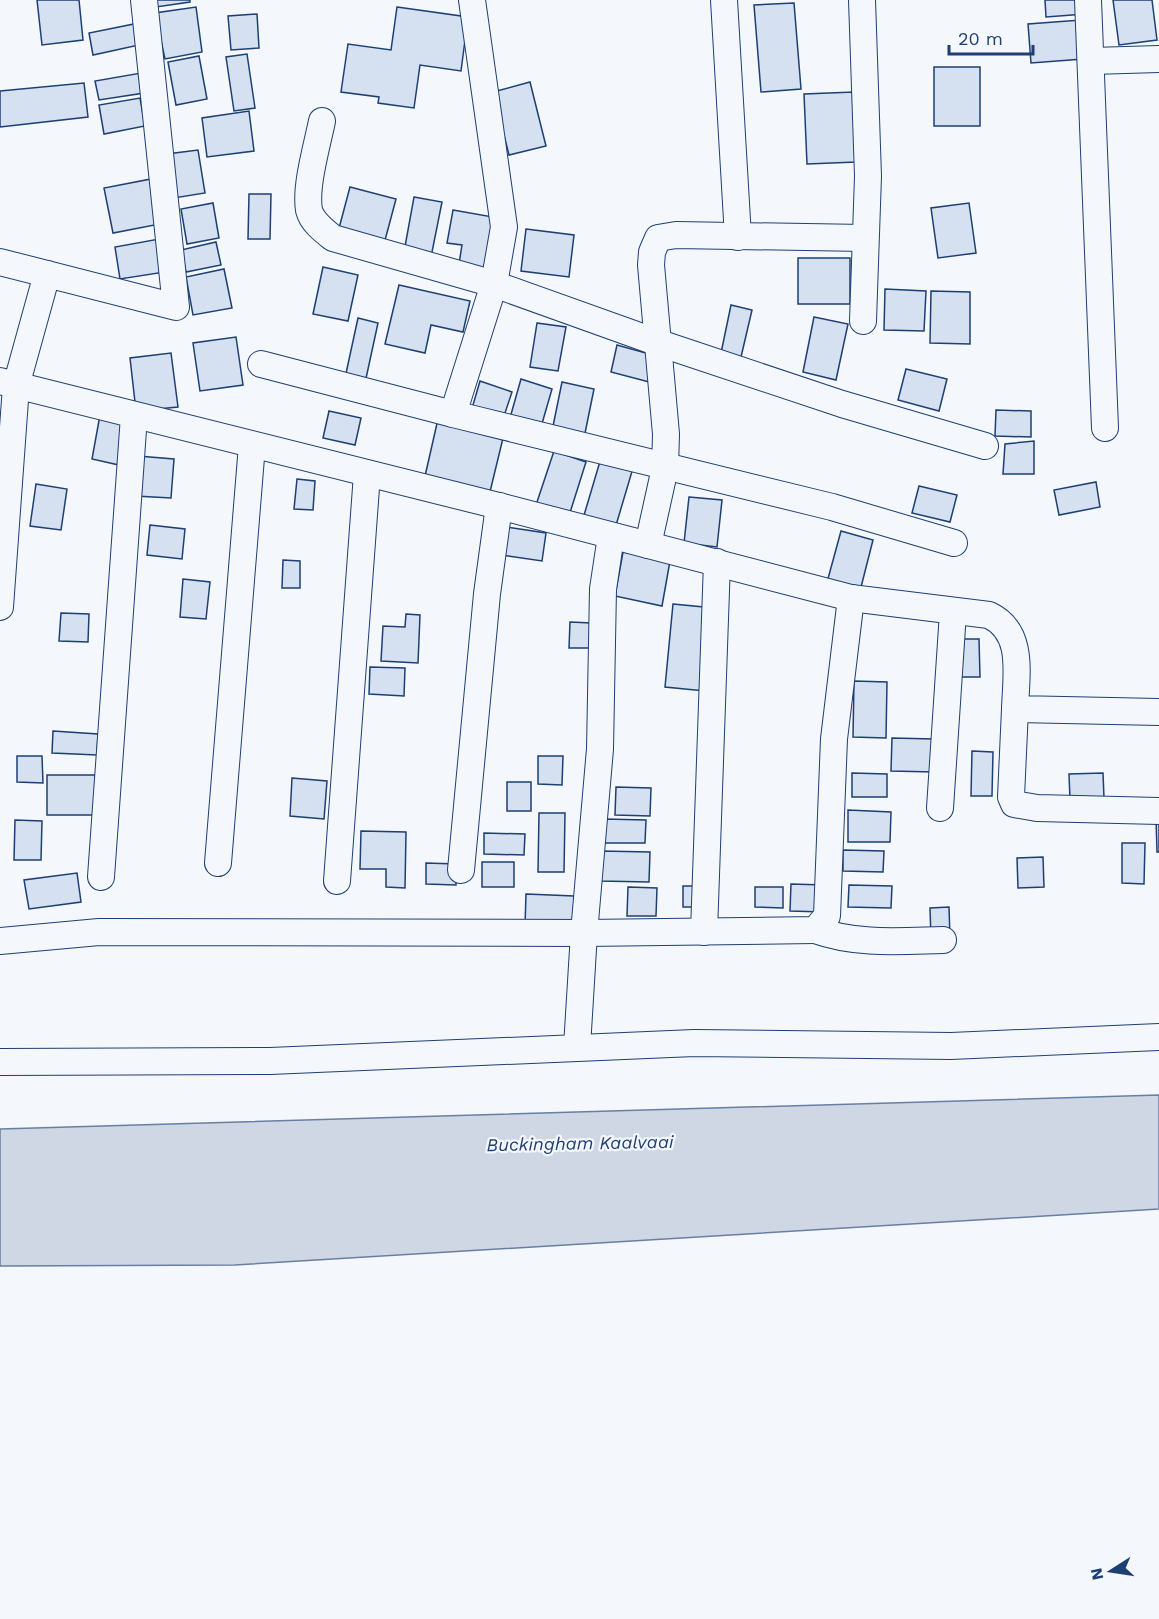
<svg xmlns="http://www.w3.org/2000/svg" width="1159" height="1619" font-family="'Work Sans',sans-serif">
	<style>
		.water { fill: #cfd7e4; stroke: #687fa3; stroke-width: 1.5 }
		.building { fill: #d5e0f0; stroke: #1d3f73; stroke-width: 1.5 }
		.lines { fill: none; stroke-linecap: round; stroke-linejoin: round }
		.street-casing { stroke: #1d3f73; stroke-width: 28 }
		.street { stroke: #f4f7fb; stroke-width: 26 }
		.labels { text-anchor: middle; dominant-baseline: central; stroke-width: 4.5; stroke-linejoin: round; paint-order: stroke }
		.water-label { font-size: 18px; font-style: italic; fill: #1d3f73; stroke: #f4f7fb }
	</style>
	<rect width="100%" height="100%" fill="#f4f7fb"/>
	<polygon class="water" points="1159,1095 1159,1209 235,1265 0,1266 0,1129"/>
	<g class="building">
		<polygon points="37,0 79,0 83,40 42,45"/>
		<polygon points="155,0 190,0 190,2 156,7"/>
		<polygon points="1045,0 1084,0 1085,14 1046,17"/>
		<polygon points="1113,0 1152,0 1157,40 1119,45"/>
		<polygon points="794,3 801,89 761,92 754,5"/>
		<polygon points="196,7 202,52 165,59 155,13"/>
		<polygon points="397,7 468,17 461,71 420,65 414,108 378,103 379,97 341,92 348,44 391,50"/>
		<polygon points="257,14 259,48 231,50 228,16"/>
		<polygon points="1081,20 1083,59 1031,63 1028,24"/>
		<polygon points="134,24 139,45 93,55 89,33"/>
		<polygon points="247,54 255,108 234,111 226,57"/>
		<polygon points="199,56 207,99 176,105 168,62"/>
		<rect x="934" y="67" width="46" height="59"/>
		<polygon points="141,73 144,93 99,100 95,81"/>
		<polygon points="530,82 546,146 509,155 493,92"/>
		<polygon points="84,83 88,117 0,127 0,91"/>
		<polygon points="854,92 856,162 807,164 804,94"/>
		<polygon points="140,98 145,126 104,134 99,105"/>
		<polygon points="249,111 254,151 207,157 202,118"/>
		<polygon points="198,150 205,193 174,198 167,154"/>
		<polygon points="151,179 160,224 113,233 104,188"/>
		<polygon points="350,187 396,199 384,244 338,232"/>
		<polygon points="249,194 271,194 270,239 248,239"/>
		<polygon points="414,197 442,202 431,257 404,252"/>
		<polygon points="213,203 219,238 187,244 181,209"/>
		<polygon points="969,203 976,253 938,258 931,208"/>
		<polygon points="453,210 493,217 484,268 459,264 462,245 447,243"/>
		<polygon points="526,229 574,235 569,277 521,271"/>
		<polygon points="159,239 165,272 120,279 115,247"/>
		<polygon points="216,242 221,265 186,272 181,250"/>
		<rect x="798" y="258" width="52" height="46"/>
		<polygon points="323,267 358,275 348,321 313,314"/>
		<polygon points="224,269 232,308 193,315 186,277"/>
		<polygon points="399,285 470,301 463,332 431,325 425,353 385,344"/>
		<polygon points="885,289 926,291 924,331 884,330"/>
		<polygon points="931,291 970,292 970,344 930,343"/>
		<polygon points="731,305 752,310 741,357 721,353"/>
		<polygon points="814,317 848,324 836,380 803,372"/>
		<polygon points="358,318 378,323 365,383 345,378"/>
		<polygon points="537,323 566,327 558,371 530,367"/>
		<polygon points="236,337 243,385 200,391 193,343"/>
		<polygon points="617,345 653,355 653,383 611,372"/>
		<polygon points="171,353 178,407 136,411 130,358"/>
		<polygon points="906,369 947,379 939,411 898,400"/>
		<polygon points="521,379 552,389 539,434 508,425"/>
		<polygon points="480,381 512,392 502,422 471,412"/>
		<polygon points="562,382 594,389 583,443 551,436"/>
		<polygon points="996,410 1031,411 1031,437 995,436"/>
		<polygon points="329,411 361,418 355,445 323,438"/>
		<polygon points="100,415 128,421 119,465 92,459"/>
		<polygon points="438,419 504,434 488,500 423,485"/>
		<polygon points="1034,441 1034,474 1003,474 1005,444"/>
		<polygon points="554,451 586,462 568,519 535,508"/>
		<polygon points="138,456 174,459 171,498 135,496"/>
		<polygon points="601,458 633,468 614,532 582,522"/>
		<polygon points="297,479 315,481 313,510 294,509"/>
		<polygon points="1096,482 1100,507 1059,515 1054,490"/>
		<polygon points="36,484 67,489 61,530 30,526"/>
		<polygon points="919,486 957,495 950,522 912,513"/>
		<polygon points="689,497 722,500 717,547 684,543"/>
		<polygon points="150,525 185,529 182,559 147,555"/>
		<polygon points="499,526 546,533 542,561 495,554"/>
		<polygon points="841,531 873,540 859,595 826,586"/>
		<polygon points="623,552 670,561 662,606 615,596"/>
		<polygon points="283,560 300,561 300,588 282,588"/>
		<polygon points="183,579 210,582 206,619 180,617"/>
		<polygon points="673,604 714,608 705,691 665,687"/>
		<polygon points="61,613 89,614 88,642 59,641"/>
		<polygon points="406,614 420,615 418,663 381,661 383,626 405,627"/>
		<polygon points="570,622 591,623 591,648 569,648"/>
		<polygon points="958,639 979,639 980,677 958,677"/>
		<polygon points="370,667 405,668 404,696 369,694"/>
		<polygon points="854,681 887,682 886,738 853,737"/>
		<polygon points="53,731 98,734 97,755 52,753"/>
		<polygon points="892,738 934,739 934,772 891,771"/>
		<polygon points="972,751 993,752 992,796 971,796"/>
		<polygon points="17,756 42,756 43,783 17,782"/>
		<polygon points="538,756 563,756 562,785 538,784"/>
		<polygon points="852,773 887,774 887,797 852,797"/>
		<polygon points="1103,773 1104,798 1070,799 1069,774"/>
		<polygon points="47,775 95,775 96,815 47,815"/>
		<polygon points="292,778 327,781 324,819 290,816"/>
		<rect x="507" y="782" width="24" height="29"/>
		<polygon points="616,787 651,788 650,816 615,815"/>
		<polygon points="848,810 891,812 890,842 848,842"/>
		<polygon points="539,813 565,813 564,872 538,872"/>
		<polygon points="1156,818 1159,818 1159,852 1157,852"/>
		<polygon points="604,819 646,820 645,843 603,843"/>
		<polygon points="15,820 42,821 41,860 14,860"/>
		<polygon points="361,831 406,832 405,888 386,887 386,869 360,869"/>
		<polygon points="484,833 525,834 524,855 484,854"/>
		<polygon points="1122,843 1145,843 1144,884 1122,883"/>
		<polygon points="843,850 884,851 883,872 843,871"/>
		<polygon points="600,851 650,852 649,882 600,881"/>
		<polygon points="1043,857 1044,887 1018,888 1017,858"/>
		<rect x="482" y="862" width="32" height="25"/>
		<polygon points="426,863 456,864 456,885 426,884"/>
		<polygon points="77,873 81,902 29,909 24,880"/>
		<polygon points="791,884 824,885 824,912 790,911"/>
		<polygon points="849,885 892,886 891,908 848,907"/>
		<rect x="683" y="886" width="21" height="21"/>
		<polygon points="628,887 657,888 656,916 627,916"/>
		<polygon points="755,887 783,887 783,908 755,907"/>
		<polygon points="526,894 574,896 573,927 525,926"/>
		<polygon points="949,907 950,938 931,939 930,908"/>
	</g>
	<g class="lines">
		<g class="street-casing">
			<g id="street">
				<polyline points="472,0 504,227 494,284 453,414 832,507 954,543"/>
				<polyline points="724,0 738,237"/>
				<polyline points="862,0 868,176 863,321"/>
				<polyline points="1088,0 1105,428"/>
				<polyline points="1092,61 1159,59"/>
				<path d="M322,121C317,146 305,186 309,210C312,222 324,231 333,238L494,284L656,342L842,404L985,446"/>
				<polyline points="0,262 176,307 144,0"/>
				<polyline points="261,364 453,414"/>
				<path d="M0,381L499,506L851,598L989,615C1025,632 1016,675 1015,709L1159,712"/>
				<polyline points="648,545 665,468 666,434 651,265 652,252 658,238 676,235 865,238"/>
				<polyline points="0,607 16,386 47,274"/>
				<polyline points="1015,709 1011,797 1014,804 1037,808 1159,811"/>
				<polyline points="940,808 953,612"/>
				<polyline points="218,863 252,445"/>
				<polyline points="461,870 487,594 499,506"/>
				<polyline points="101,877 134,416"/>
				<polyline points="337,881 367,474"/>
				<path d="M815,930C857,945 900,941 943,940"/>
				<polyline points="704,932 717,562"/>
				<polyline points="0,941 99,932 584,933 815,930 827,916 834,739 851,598"/>
				<polyline points="577,1047 584,933 600,749 603,589 611,536"/>
				<polyline points="0,1062 270,1061 694,1043 951,1046 1159,1037"/>
			</g>
		</g>
		<use href="#street" class="street"/>
	</g>
	<g class="labels">
		<g class="water-label">
			<text transform="translate(580 1143) rotate(-1)">Buckingham Kaalvaai</text>
		</g>
	</g>
	<g transform="translate(1111 1571) rotate(258)" stroke="#f4f7fb" stroke-width="4.5" paint-order="stroke">
	<path d="M0-4.5L10 22L0 15L-10 22Z" fill="#1d3f73"/>
	<text y="-9" font-size="16" font-weight="bold" text-anchor="middle" fill="#1d3f73">N</text>
	</g>
	<path d="M949 45v9h84v-9" fill="none" stroke="#1d3f73" stroke-width="3"/>
	<text x="958" y="45" font-size="18" fill="#1d3f73" stroke="#f4f7fb" stroke-width="4.5" paint-order="stroke">20 m</text>
</svg>
